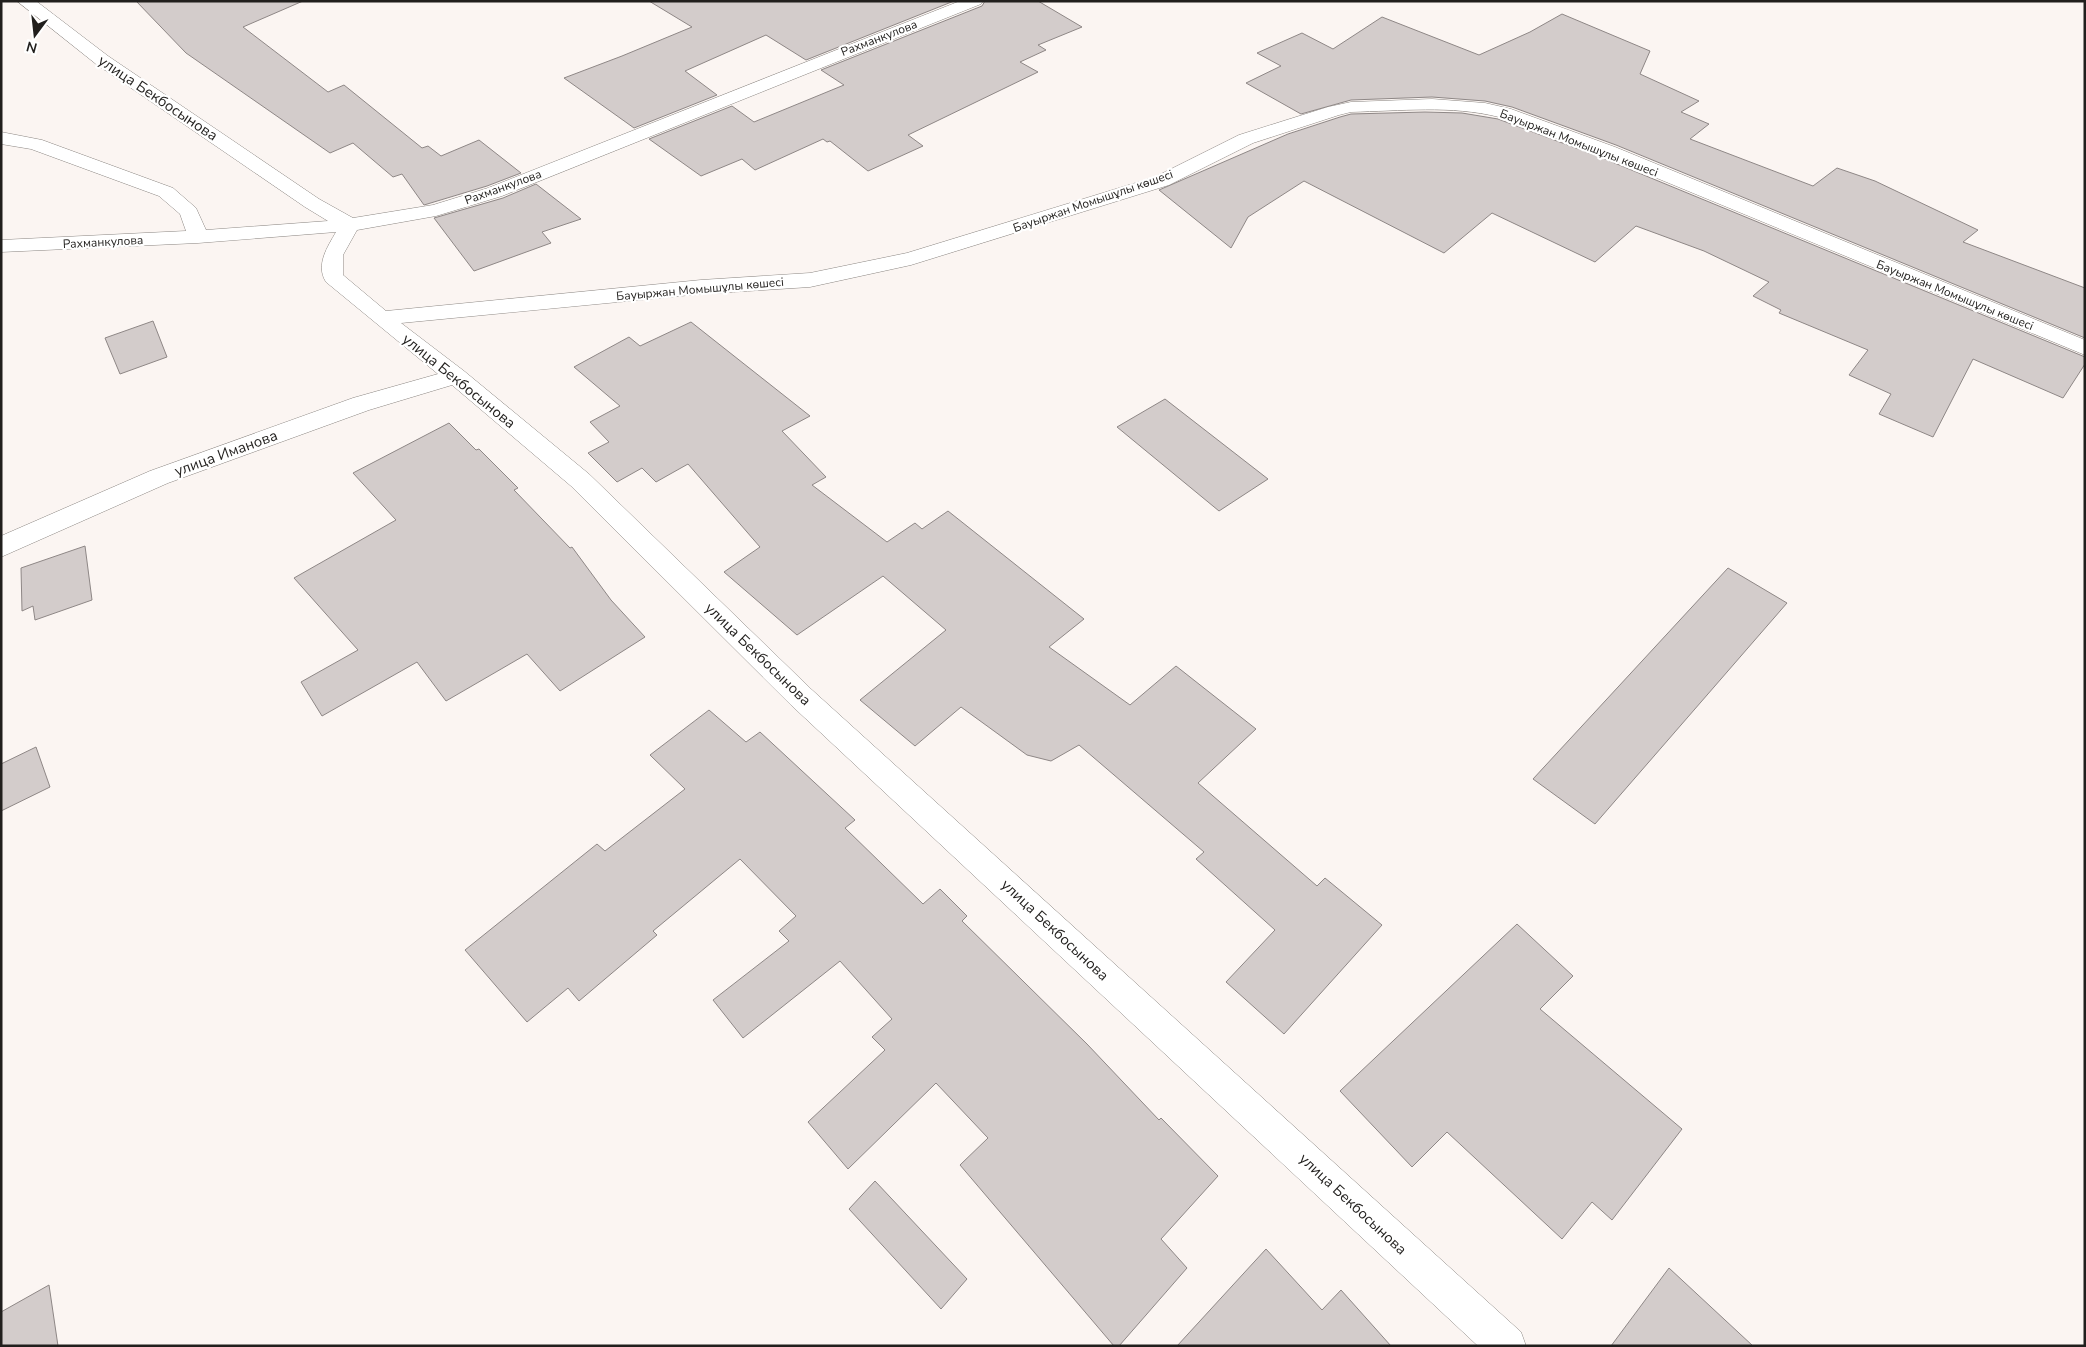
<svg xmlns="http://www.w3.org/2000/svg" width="2086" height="1347" font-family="'Nunito Sans',sans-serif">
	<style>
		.building { fill: #d3cccb; stroke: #8e8786 }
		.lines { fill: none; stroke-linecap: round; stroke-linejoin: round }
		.minor-casing { stroke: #8b8682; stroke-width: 1 }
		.minor { fill: #fff; fill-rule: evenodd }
		.labels { text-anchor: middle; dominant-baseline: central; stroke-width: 4.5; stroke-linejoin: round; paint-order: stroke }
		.far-street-label { font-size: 12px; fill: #211f1d; stroke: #fff }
		.street-label { font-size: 15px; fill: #211f1d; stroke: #fff }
	</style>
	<rect width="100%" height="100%" fill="#fbf5f2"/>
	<g class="building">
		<polygon points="136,1 303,1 243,27 328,92 344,85 422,148 428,146 441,156 479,140 521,173 487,186 424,205 402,174 393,177 353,143 330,153 186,53"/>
		<polygon points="649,1 954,1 806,60 766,35 685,71 717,95 634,128 564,78 622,56 692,27"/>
		<polygon points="985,1 1038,1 1082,27 1038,45 1046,50 1020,62 1038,72 908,135 923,146 868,171 830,141 827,142 823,139 755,170 742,159 701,176 649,139 732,106 754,122 844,85 821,70 982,6"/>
		<polygon points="1562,14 1650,51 1640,74 1699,101 1681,112 1709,124 1690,139 1813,186 1837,168 1875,181 1978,230 1963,242 2085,288 2085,338 1616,145 1512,107 1485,101 1432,97 1351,100 1301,114 1246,83 1281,66 1257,53 1302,33 1333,49 1382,17 1479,55 1530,32"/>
		<polygon points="1425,112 1462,113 1498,119 1600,157 2085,357 2085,364 2063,398 1973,359 1933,437 1879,414 1891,394 1849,375 1868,350 1779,313 1781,310 1753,296 1769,282 1704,251 1636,226 1595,262 1492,213 1444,253 1304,181 1248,217 1231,248 1159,190 1288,134 1340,117 1351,114"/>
		<polygon points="536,184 581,219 542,232 551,243 474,271 434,218 503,198"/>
		<polygon points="153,321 167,357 120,374 105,338"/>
		<polygon points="691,322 810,416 782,431 826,477 812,485 887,542 915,523 922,529 948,511 1084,619 1049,647 1130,705 1176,666 1256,729 1198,783 1317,886 1325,878 1382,925 1284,1034 1226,982 1275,930 1196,859 1204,852 1079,745 1051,761 1027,755 961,707 915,746 860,700 946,630 883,576 797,635 724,572 760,547 688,464 656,482 642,468 617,482 588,453 609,442 590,422 620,406 574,367 629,337 640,346"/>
		<polygon points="1165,399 1268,479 1219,511 1117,427"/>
		<polygon points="449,423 476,450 479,449 518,488 514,490 570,548 572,547 611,600 645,637 560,691 527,654 446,701 417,662 322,716 301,682 358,650 294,578 396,520 353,473"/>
		<polygon points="85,546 92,600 35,620 33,606 22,611 21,568"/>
		<polygon points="1728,568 1787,603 1595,824 1533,779"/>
		<polygon points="709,710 746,742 760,732 855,820 845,828 923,904 940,889 967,916 962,921 1087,1044 1159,1120 1161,1118 1218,1176 1161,1239 1187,1268 1119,1346 1114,1346 960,1165 988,1138 936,1083 848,1169 808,1122 885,1050 872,1037 892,1019 840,961 743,1038 713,1000 789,941 779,931 796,916 740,859 653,931 657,935 579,1001 568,988 527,1022 465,950 597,844 605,851 685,789 650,755"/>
		<polygon points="36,747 50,787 1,811 1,764"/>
		<polygon points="1517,924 1573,976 1540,1009 1682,1129 1612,1220 1592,1202 1562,1239 1447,1132 1412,1167 1340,1091"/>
		<polygon points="875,1181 967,1279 941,1309 849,1209"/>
		<polygon points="1266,1249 1322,1310 1341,1290 1391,1346 1177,1346"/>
		<polygon points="1669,1268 1753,1346 1611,1346"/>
		<polygon points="49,1285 58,1346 1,1346 1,1312"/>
	</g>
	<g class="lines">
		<g class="minor-casing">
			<path id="minor" d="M17,1H36L108,56L319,199L353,218L433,205L488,188L960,1H983L981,4L502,196L436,216L357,230L343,255V275L386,311L701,280L810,273L907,253L1155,177L1239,135L1328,107L1351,102L1432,99L1485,103L1511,109L1615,147L2085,340V355L1601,155L1499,117C1451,105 1400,111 1351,112L1339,115L1253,143L1169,185L911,265L810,287L701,294L401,323L464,371L589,474L811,689L1521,1332L1526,1346H1478L791,705L571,486L452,385L369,410L168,483L1,557V536L150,471L353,398L438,374L326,282C315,265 328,246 336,232L198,243L1,252V240L186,231L180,214L159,196L31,149L1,144V132L42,140L173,188L196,208L206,230L328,221L305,207L96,64Z"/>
		</g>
		<use href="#minor" class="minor"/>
	</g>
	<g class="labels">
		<g class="far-street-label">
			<text transform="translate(879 38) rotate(-21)">Рахманкулова</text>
			<text transform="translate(1579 143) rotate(21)">Бауыржан Момышұлы көшесі</text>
			<text transform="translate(503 187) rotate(-20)">Рахманкулова</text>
			<text transform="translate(1093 201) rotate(-19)">Бауыржан Момышұлы көшесі</text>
			<text transform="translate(103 242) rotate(-3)">Рахманкулова</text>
			<text transform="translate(700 289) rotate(-5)">Бауыржан Момышұлы көшесі</text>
			<text transform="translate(1955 295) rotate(22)">Бауыржан Момышұлы көшесі</text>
		</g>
		<g class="street-label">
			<text transform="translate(158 98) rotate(34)">улица Бекбосынова</text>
			<text transform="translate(459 381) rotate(39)">улица Бекбосынова</text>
			<text transform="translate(226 453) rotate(-20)">улица Иманова</text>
			<text transform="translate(758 654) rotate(44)">улица Бекбосынова</text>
			<text transform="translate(1055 930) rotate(43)">улица Бекбосынова</text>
			<text transform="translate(1353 1204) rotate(43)">улица Бекбосынова</text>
		</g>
	</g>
	<rect width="2086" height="1347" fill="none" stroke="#211f1d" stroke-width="5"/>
	<g transform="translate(35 35) rotate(195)" stroke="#ffffff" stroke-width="4" paint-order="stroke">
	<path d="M0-4L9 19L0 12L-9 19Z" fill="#211f1d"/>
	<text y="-8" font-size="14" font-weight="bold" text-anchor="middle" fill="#211f1d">N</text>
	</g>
</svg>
